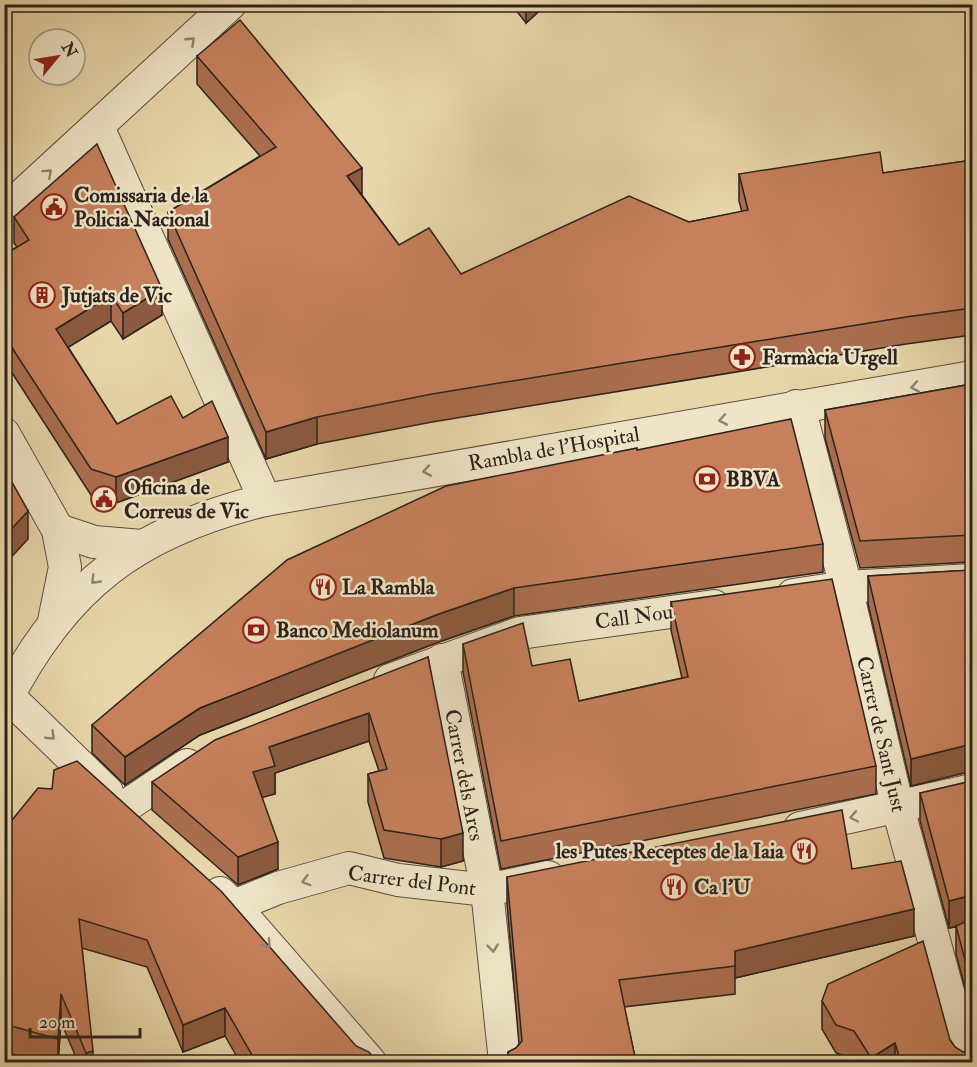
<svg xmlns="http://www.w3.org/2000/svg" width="977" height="1067" font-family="'IM FELL Double Pica',serif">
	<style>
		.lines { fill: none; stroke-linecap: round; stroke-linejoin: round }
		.street-casing { stroke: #5c4f3f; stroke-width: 34 }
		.street { stroke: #efe4c7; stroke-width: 32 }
		.wall { fill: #aa6e4e; stroke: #2d221c; stroke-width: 1.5 }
		.shaded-wall { fill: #8b5a40; stroke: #2d221c; stroke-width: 1.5 }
		.building { fill: #c6805b; stroke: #2d221c; stroke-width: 1.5 }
		.oneway { stroke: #8e8372 }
		.labels { text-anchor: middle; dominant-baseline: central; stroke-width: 5; stroke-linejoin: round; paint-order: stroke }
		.poi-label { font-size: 21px; font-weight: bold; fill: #2d221c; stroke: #efe4c7; text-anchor: start }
		.street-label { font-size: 21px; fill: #2d221c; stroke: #efe4c7 }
	</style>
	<rect width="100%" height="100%" fill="#e7d6a9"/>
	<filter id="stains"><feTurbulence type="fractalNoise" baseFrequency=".00333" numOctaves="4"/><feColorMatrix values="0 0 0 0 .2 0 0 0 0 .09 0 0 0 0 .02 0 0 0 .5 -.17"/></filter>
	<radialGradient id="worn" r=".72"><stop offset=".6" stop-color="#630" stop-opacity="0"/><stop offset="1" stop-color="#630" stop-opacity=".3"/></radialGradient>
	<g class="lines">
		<g class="street-casing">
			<g id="street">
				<polyline points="98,127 265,500"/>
				<polyline points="4,212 230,4"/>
				<polyline points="796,406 801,415 846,587 898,808 967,1062"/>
				<polyline points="4,434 58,530 65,567 54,621"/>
				<polyline points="58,530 94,542 142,546"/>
				<polyline points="793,595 846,587 972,580"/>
				<polyline points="442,660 487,890 505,1062"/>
				<polyline points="390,680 520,633 714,606"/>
				<polyline points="8,696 107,792"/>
				<path d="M4,704C64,585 137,531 265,500L972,377"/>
				<polyline points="123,808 187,765"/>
				<polyline points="800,828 972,790"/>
				<polyline points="220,893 234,906 370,1062"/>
				<polyline points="234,906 278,888 349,868 398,880 487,890 548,877"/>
			</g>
		</g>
		<use href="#street" class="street"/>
	</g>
	<g class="wall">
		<polygon points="511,4 547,4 526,23"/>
		<polygon points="197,56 362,195 399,245 461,274 689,222 742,212 739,201 739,174 883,173 972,160 972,335 906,344 432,422 317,444 266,459 168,239 168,212 260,156 197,84"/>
		<polygon points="14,217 162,315 123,339 111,321 68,347 117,424 183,418 228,462 116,503 91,495 16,379 4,360 4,255 17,247 14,243"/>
		<polygon points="972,384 972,562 860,568 825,438 825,410"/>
		<polygon points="637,450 823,544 823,572 514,616 436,643 200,735 125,785 92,753 92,725"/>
		<polygon points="972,570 972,773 968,772 911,786 868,604 868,576"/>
		<polygon points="671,602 876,766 876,794 501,869 463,672 463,644 532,666 579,701 682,678 671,630"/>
		<polygon points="428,657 463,861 441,867 384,858 368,802 368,774 379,771 369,741 275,773 275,794 262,797 278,869 238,885 152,810 152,782"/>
		<polygon points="972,781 972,1014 956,954 956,927 949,928 920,821 920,793"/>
		<polygon points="4,830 356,1046 378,1062 240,1062 225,1036 183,1052 147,967 82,948 93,1062 78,1062 61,1022 58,1062 41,1062 4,1052"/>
		<polygon points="852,869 914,936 735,978 735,994 624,1007 636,1062 508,1062 508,1052 516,1048 519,1044 507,904 507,877"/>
		<polygon points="822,1001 950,1040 955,1047 972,1062 856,1062 854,1059 836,1053 822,1029"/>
	</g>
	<g class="shaded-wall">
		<polygon points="526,4 547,4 526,23"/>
		<polygon points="362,168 362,195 347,176"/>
		<polygon points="162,289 162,315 123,339 123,313"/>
		<polygon points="111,295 111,321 56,355 56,329"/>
		<polygon points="317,417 317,444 266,459 266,432"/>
		<polygon points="228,437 228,462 116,503 116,477"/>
		<polygon points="28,511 28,539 4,565 4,537"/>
		<polygon points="514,588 514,616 436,643 200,735 125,785 125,757 200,708 436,615"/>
		<polygon points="369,713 369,741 275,773 275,794 253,800 253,772 269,747"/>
		<polygon points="968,745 968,772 911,786 911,759"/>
		<polygon points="463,833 463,861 441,867 441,839"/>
		<polygon points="278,842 278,869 238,885 238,857"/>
		<polygon points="972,895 972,923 949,928 949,901"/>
		<polygon points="914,909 914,936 735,978 735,951"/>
		<polygon points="61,994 61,1022 58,1062 58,1039"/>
		<polygon points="225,1008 225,1036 183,1052 183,1025"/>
		<polygon points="895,1043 895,1062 871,1062 871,1058"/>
		<polygon points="93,1051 93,1062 86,1062 86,1053"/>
	</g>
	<g class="building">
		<polygon points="240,20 362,168 347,176 399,245 429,228 461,274 629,196 689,222 748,210 739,174 880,152 883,173 972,160 972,308 906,317 432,394 317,417 266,432 168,212 276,147 197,56"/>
		<polygon points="97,144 162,289 123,313 111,295 56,329 117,424 171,396 183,418 212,401 228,437 116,477 91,469 16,354 4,334 4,255 29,240 14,217"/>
		<polygon points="972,384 972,535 860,541 825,410"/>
		<polygon points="791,419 823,544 514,588 436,615 200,708 125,757 92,725 287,560 446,486 637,448 637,450"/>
		<polygon points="4,468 28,511 4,537"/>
		<polygon points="972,570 972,745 968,745 911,759 868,576"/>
		<polygon points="832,579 876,766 501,841 463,644 523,623 532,666 570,659 579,701 688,677 671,602"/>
		<polygon points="428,657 463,833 441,839 384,830 368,774 387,769 369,713 269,747 275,766 253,772 278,842 238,857 152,782 215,740"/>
		<polygon points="77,761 221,891 356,1046 369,1052 378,1062 256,1062 225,1008 183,1025 147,940 79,919 93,1051 86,1053 61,994 58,1039 4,1024 4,830 38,788 52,789 54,770"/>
		<polygon points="972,781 972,895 949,901 920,793"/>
		<polygon points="842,810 852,869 901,861 914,909 735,951 735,966 619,980 636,1062 508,1062 508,1052 516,1048 522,1041 507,877"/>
		<polygon points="972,919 972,986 956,926"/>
		<polygon points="923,941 950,1040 955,1047 963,1052 972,1051 972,1062 901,1062 895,1043 871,1058 854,1031 836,1025 822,1001 828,984"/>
	</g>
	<defs><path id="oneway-chevron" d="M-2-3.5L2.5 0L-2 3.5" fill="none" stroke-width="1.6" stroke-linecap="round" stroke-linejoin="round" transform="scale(1.5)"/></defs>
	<g class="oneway">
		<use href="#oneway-chevron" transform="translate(191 41) rotate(-43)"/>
		<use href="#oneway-chevron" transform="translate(48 173) rotate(-42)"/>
		<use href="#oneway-chevron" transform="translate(915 387) rotate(170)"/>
		<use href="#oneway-chevron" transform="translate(723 420) rotate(170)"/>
		<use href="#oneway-chevron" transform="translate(427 471) rotate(170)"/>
		<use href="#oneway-chevron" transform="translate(95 580) rotate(134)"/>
		<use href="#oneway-chevron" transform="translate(51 736) rotate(44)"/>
		<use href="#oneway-chevron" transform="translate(854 817) rotate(168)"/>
		<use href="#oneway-chevron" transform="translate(306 881) rotate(164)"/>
		<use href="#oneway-chevron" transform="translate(267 944) rotate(49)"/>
		<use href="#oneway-chevron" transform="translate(493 948) rotate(84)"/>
	</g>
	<defs>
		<g id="civic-ring" transform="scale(1.35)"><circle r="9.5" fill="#efe4c7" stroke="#8f2418" stroke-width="1.5"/><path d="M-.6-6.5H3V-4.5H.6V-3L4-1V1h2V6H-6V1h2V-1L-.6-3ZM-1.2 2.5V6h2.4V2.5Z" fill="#8f2418"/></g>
		<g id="building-ring" transform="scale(1.35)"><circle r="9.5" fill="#efe4c7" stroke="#8f2418" stroke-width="1.5"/><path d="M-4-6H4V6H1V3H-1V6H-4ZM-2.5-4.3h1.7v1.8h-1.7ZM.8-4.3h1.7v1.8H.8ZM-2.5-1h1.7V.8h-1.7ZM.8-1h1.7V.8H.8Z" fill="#8f2418"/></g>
		<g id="pharmacy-ring" transform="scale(1.35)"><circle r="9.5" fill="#efe4c7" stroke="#8f2418" stroke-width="1.5"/><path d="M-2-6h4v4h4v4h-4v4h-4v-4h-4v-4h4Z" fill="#8f2418"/></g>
		<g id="bank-ring" transform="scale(1.35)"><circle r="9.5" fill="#efe4c7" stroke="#8f2418" stroke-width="1.5"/><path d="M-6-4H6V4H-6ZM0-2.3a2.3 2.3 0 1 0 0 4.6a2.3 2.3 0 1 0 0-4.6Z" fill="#8f2418"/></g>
		<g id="restaurant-ring" transform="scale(1.35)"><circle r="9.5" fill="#efe4c7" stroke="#8f2418" stroke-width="1.5"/><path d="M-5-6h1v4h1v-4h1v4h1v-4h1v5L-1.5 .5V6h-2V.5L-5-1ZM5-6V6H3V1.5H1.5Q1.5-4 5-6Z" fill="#8f2418"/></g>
	</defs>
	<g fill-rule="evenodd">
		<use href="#civic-ring" x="54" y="207"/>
		<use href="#building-ring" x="42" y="295"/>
		<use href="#pharmacy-ring" x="742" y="357"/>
		<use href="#bank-ring" x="707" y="479"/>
		<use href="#civic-ring" x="104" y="499"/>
		<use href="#restaurant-ring" x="323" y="587"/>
		<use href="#bank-ring" x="256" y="630"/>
		<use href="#restaurant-ring" x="804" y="851"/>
		<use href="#restaurant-ring" x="674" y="887"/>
	</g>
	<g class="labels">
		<g class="poi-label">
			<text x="74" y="195">Comissaria de la<tspan x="74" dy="24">Policia Nacional</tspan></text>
			<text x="62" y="295">Jutjats de Vic</text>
			<text x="762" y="357">Farmàcia Urgell</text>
			<text x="726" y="479">BBVA</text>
			<text x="124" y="487">Oficina de<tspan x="124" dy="24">Correus de Vic</tspan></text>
			<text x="342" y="587">La Rambla</text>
			<text x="276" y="630">Banco Mediolanum</text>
			<text x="784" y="851" text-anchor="end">les Putes Receptes de la Iaia</text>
			<text x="694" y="887">Ca l'U</text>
		</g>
		<g class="street-label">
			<text transform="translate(554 449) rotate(-10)">Rambla de l'Hospital</text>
			<text transform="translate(634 617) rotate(-8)">Call Nou</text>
			<text transform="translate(881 734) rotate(77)">Carrer de Sant Just</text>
			<text transform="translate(464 775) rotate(79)">Carrer dels Arcs</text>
			<text transform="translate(412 881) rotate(7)">Carrer del Pont</text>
		</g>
	</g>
	<rect width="977" height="1067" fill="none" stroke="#e7d6a9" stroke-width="24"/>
	<rect x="6" y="6" width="965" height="1055" fill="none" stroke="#2d221c" stroke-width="3"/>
	<rect x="12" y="12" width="953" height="1043" fill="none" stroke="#2d221c" stroke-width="1.5"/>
	<g transform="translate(57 57) rotate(60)"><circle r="28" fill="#efe4c7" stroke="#a19683" stroke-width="1.5"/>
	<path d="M0-4.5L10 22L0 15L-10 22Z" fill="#8f2418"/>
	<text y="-9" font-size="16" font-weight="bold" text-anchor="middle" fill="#2d221c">N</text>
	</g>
	<path d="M30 1028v9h110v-9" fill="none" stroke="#2d221c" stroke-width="3"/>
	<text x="39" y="1028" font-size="18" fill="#2d221c" stroke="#efe4c7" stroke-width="4.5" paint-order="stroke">20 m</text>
	<rect width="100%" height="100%" filter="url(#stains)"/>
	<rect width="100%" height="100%" fill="url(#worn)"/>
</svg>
